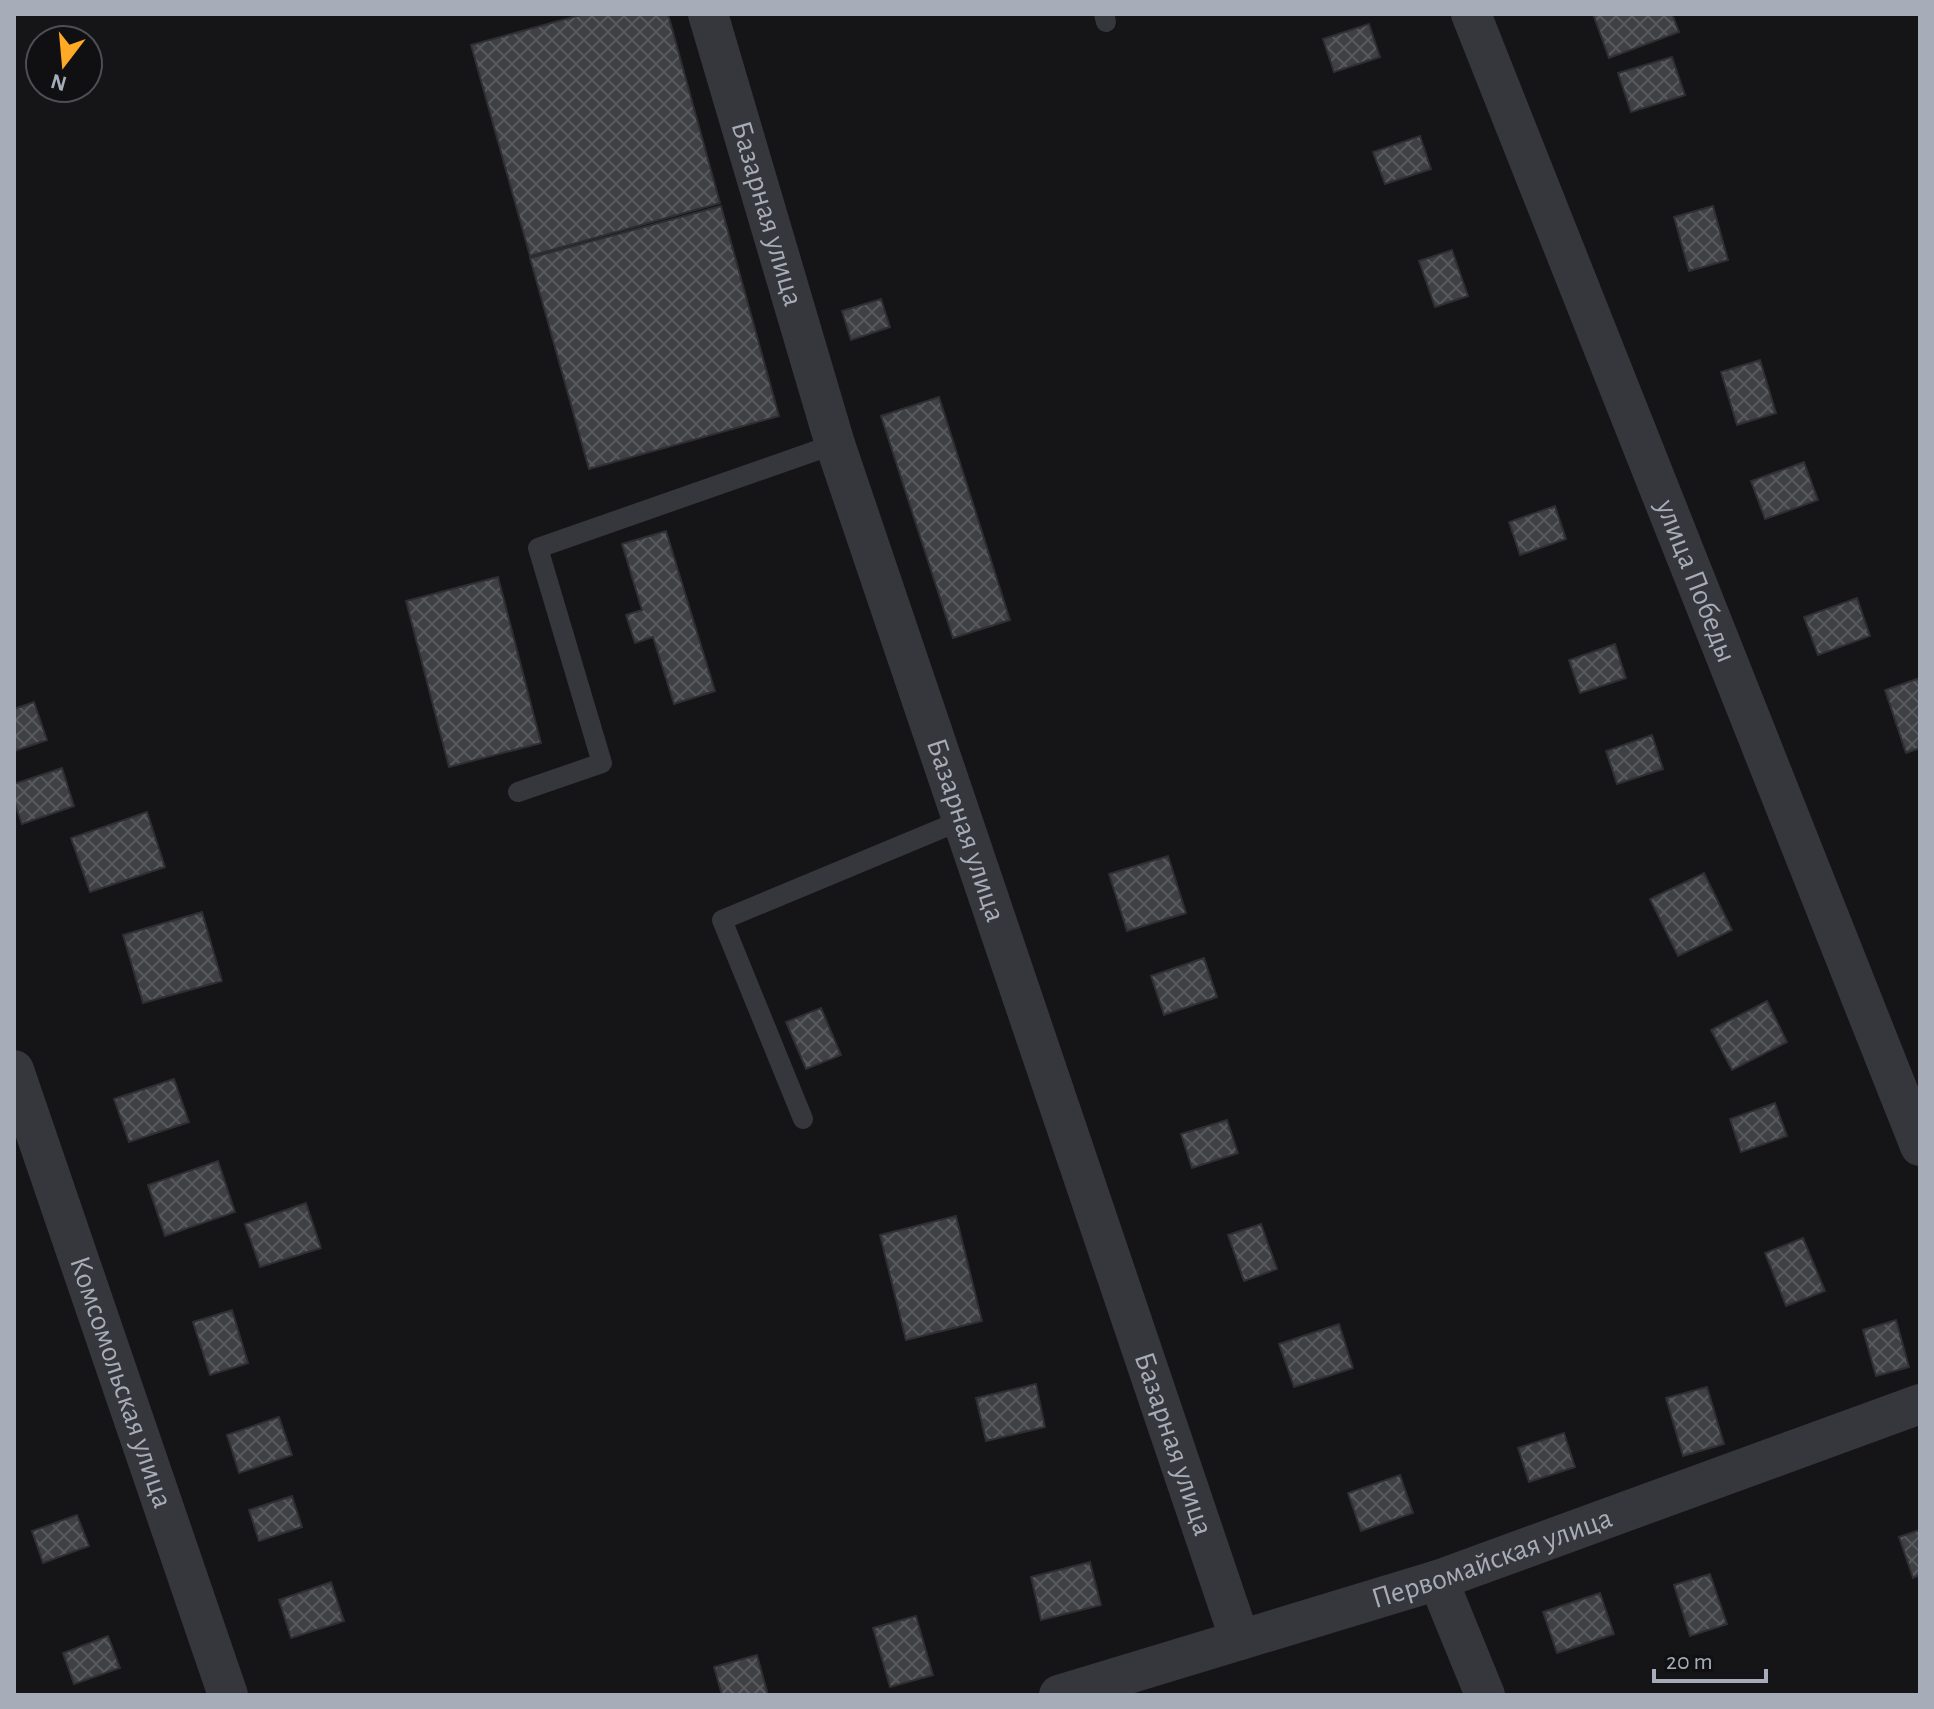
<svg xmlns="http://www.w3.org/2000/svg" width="1934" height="1709" font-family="'Alegreya Sans',sans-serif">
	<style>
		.building { fill: url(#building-cross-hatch); stroke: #2f2f33; stroke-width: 2 }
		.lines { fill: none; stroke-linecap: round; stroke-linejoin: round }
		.service { stroke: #36373c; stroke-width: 20 }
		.minor { stroke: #36373c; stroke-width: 40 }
		.labels { text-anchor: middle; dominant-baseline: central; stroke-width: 6; stroke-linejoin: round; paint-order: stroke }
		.street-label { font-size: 30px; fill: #a6adb8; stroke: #101012 }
	</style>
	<defs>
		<pattern id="building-cross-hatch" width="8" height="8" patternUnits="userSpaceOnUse" patternTransform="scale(2)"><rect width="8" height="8" fill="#3f4044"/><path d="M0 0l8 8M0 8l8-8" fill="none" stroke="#58595d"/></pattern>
	</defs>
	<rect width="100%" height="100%" fill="#151517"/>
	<g class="building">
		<polygon points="584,14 668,14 720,203 530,256 471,45"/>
		<polygon points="1593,14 1672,14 1679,32 1609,58"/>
		<polygon points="1369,24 1380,57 1334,72 1323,39"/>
		<polygon points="1672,57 1685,95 1631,112 1618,73"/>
		<polygon points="1420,136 1431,169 1385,184 1373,152"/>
		<polygon points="721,206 779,416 589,469 530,258"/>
		<polygon points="1713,206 1728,260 1689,271 1674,217"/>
		<polygon points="1452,250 1468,296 1435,307 1419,261"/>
		<polygon points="881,299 890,327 851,340 842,311"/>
		<polygon points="1760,360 1776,413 1737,425 1721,372"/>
		<polygon points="939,397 1010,620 953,638 881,416"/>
		<polygon points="1804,462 1818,500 1765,519 1751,481"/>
		<polygon points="1555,506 1566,539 1520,555 1509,522"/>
		<polygon points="666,531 715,691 674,704 653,637 635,643 626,615 642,610 622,544"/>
		<polygon points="498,577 541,743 449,767 406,601"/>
		<polygon points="1857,598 1870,636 1818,655 1804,617"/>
		<polygon points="1615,644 1626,678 1580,693 1569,660"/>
		<polygon points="1920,678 1920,748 1906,753 1885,690"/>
		<polygon points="34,702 47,740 14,751 14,709"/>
		<polygon points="1652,735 1663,769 1617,784 1606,751"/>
		<polygon points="62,768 74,806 22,824 14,801 14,784"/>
		<polygon points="147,812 165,867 90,892 71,838"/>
		<polygon points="1168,856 1186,913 1127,931 1109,874"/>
		<polygon points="1704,873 1732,930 1678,956 1650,899"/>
		<polygon points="202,912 222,981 143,1003 123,935"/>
		<polygon points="1204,958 1217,997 1164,1015 1151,976"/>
		<polygon points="1767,1001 1787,1042 1732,1070 1711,1030"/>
		<polygon points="821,1008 841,1055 806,1069 786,1022"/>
		<polygon points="174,1079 189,1122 129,1142 114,1099"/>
		<polygon points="1775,1103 1787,1136 1741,1152 1730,1119"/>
		<polygon points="1227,1120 1238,1153 1192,1168 1181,1134"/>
		<polygon points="218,1161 235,1212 165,1236 148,1185"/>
		<polygon points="306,1203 321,1248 260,1267 245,1224"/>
		<polygon points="956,1216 982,1321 906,1340 880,1235"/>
		<polygon points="1261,1224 1277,1269 1244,1281 1228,1235"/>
		<polygon points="1803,1238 1825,1291 1786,1306 1765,1253"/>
		<polygon points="232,1310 248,1363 210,1375 193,1322"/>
		<polygon points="1896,1320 1909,1367 1876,1376 1863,1330"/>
		<polygon points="1339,1324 1353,1368 1294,1387 1279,1344"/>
		<polygon points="1036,1384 1045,1427 986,1441 976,1398"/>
		<polygon points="1707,1387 1724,1444 1683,1456 1666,1398"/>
		<polygon points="279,1417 292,1455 239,1473 227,1435"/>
		<polygon points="1564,1433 1575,1467 1529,1482 1518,1448"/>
		<polygon points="1400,1475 1413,1513 1361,1531 1348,1493"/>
		<polygon points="292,1496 302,1527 259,1541 249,1510"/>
		<polygon points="77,1515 89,1546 43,1563 32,1531"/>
		<polygon points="1920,1530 1920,1575 1913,1578 1899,1537"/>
		<polygon points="1090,1562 1101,1605 1041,1620 1031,1577"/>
		<polygon points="1710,1574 1727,1624 1690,1636 1674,1585"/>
		<polygon points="331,1582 344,1621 291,1638 279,1600"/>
		<polygon points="1600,1593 1614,1634 1557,1653 1543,1612"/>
		<polygon points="916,1616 933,1675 890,1687 873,1628"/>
		<polygon points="108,1636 120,1668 74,1684 63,1653"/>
		<polygon points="757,1655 768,1695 722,1695 714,1667"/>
	</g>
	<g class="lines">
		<g class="service">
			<polyline points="1104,14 1106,22"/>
			<polyline points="518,792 602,763 538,548 835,444"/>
			<polyline points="803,1119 722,920 962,820"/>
		</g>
		<g class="minor">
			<path id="s1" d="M708,14L835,444L1240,1640"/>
			<path id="s2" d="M1471,14L1920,1146"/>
			<path id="s3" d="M14,1070L228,1695"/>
			<polyline points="1438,1580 1485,1695"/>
			<path id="s4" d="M1059,1695L1438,1580L1920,1404"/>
		</g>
	</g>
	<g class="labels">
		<g class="street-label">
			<text stroke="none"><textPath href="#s1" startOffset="208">Базарная улица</textPath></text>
			<text stroke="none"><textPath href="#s2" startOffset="610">улица Победы</textPath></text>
			<text stroke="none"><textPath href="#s1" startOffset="856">Базарная улица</textPath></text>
			<text stroke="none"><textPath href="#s3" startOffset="330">Комсомольская улица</textPath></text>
			<text stroke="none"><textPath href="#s1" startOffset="1504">Базарная улица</textPath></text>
			<text stroke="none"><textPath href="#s4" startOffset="454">Первомайская улица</textPath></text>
		</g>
	</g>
	<rect width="1934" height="1709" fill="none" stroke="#a6adb8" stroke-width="32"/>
	<g transform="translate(64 64) rotate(196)"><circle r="38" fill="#101012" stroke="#4c4f54" stroke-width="2"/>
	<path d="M0-6L14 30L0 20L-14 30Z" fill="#feaa26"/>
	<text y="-12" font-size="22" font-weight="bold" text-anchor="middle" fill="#a6adb8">N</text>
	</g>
	<path d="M1654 1669v12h112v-12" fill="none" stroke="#a6adb8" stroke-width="4"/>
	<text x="1666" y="1669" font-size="24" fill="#a6adb8" stroke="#101012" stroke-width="6" paint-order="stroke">20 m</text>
</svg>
